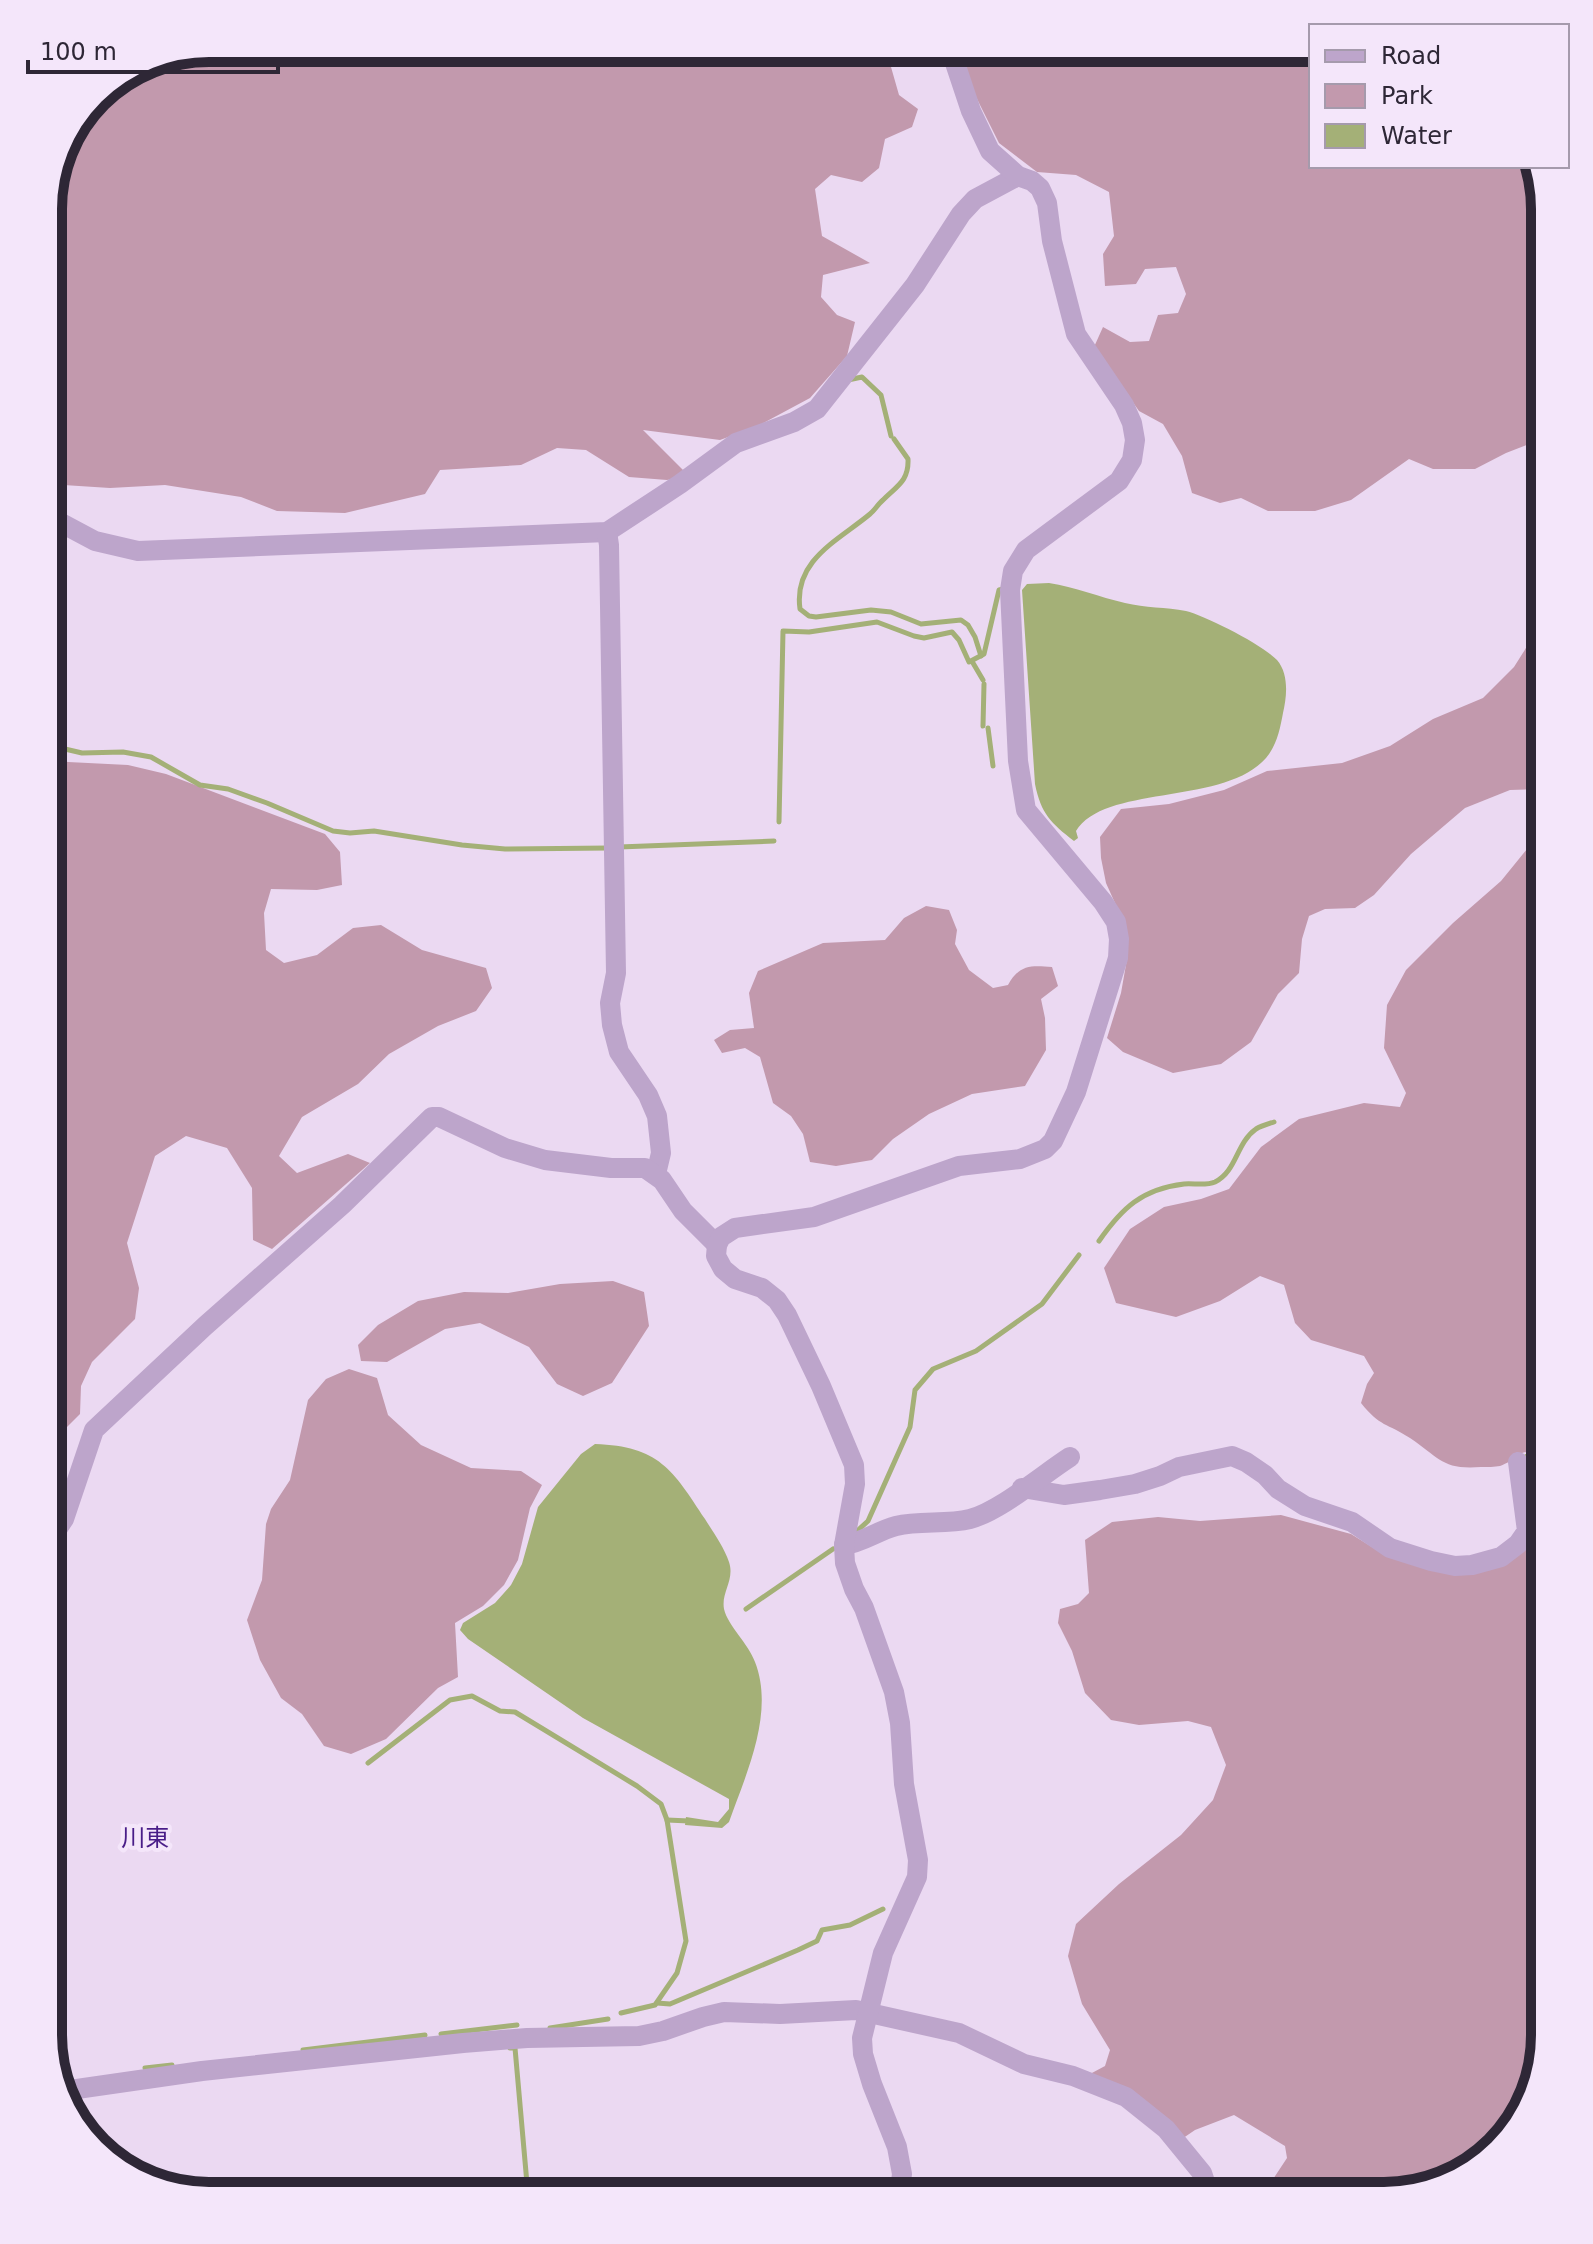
<svg xmlns="http://www.w3.org/2000/svg" width="1593" height="2244" font-family="'DejaVu Sans','Noto Sans JP',sans-serif">
	<style>
		.green { fill: #c299ad }
		.water { fill: #a4b077 }
		.lines { fill: none; stroke-linecap: round; stroke-linejoin: round }
		.stream { stroke: #a4b077; stroke-width: 5 }
		.minor { stroke: #bda5cb; stroke-width: 20 }
		.labels { text-anchor: middle; dominant-baseline: central; stroke-width: 8; stroke-linejoin: round; paint-order: stroke }
		.neighbourhood-label { font-size: 24px; fill: #491d88; stroke: #f4e6fa }
		.rim { fill: none; stroke: #2e2736; stroke-width: 10 }
	</style>
	<rect width="100%" height="100%" fill="#ebd9f2"/>
	<g class="green">
		<polygon points="209,48 865,48 889,60 899,95 918,109 912,127 885,139 879,168 862,182 831,175 815,189 822,236 870,263 823,275 821,297 837,315 855,322 847,356 810,398 758,426 720,440 643,430 689,476 667,480 629,477 586,450 557,448 521,465 440,470 425,494 345,513 277,511 241,497 165,485 110,488 48,484 48,198 65,137 102,88 148,60"/>
		<polygon points="959,48 1311,48 1311,166 1533,166 1545,209 1545,438 1506,453 1475,469 1433,469 1409,459 1351,500 1315,511 1268,511 1241,498 1220,503 1192,493 1182,456 1163,424 1139,411 1094,347 1103,327 1130,342 1149,341 1158,315 1178,313 1186,294 1176,267 1145,269 1136,284 1105,286 1103,254 1114,236 1109,192 1076,175 1037,172 999,143 976,97"/>
		<polygon points="1545,608 1545,792 1542,789 1510,790 1465,808 1411,854 1374,895 1355,908 1325,909 1309,916 1302,939 1299,973 1278,994 1251,1042 1221,1064 1173,1073 1123,1052 1107,1038 1121,993 1127,959 1123,921 1106,883 1101,858 1100,837 1121,809 1169,804 1224,790 1267,771 1342,763 1390,746 1433,719 1483,698 1514,667 1536,632"/>
		<polygon points="48,757 68,762 128,765 166,774 325,834 340,852 342,885 317,890 271,889 264,913 266,950 284,963 317,955 353,928 381,925 422,950 486,968 492,988 476,1011 438,1026 389,1054 358,1084 302,1117 279,1156 297,1173 348,1154 370,1163 272,1249 253,1240 252,1188 227,1148 186,1136 155,1156 127,1243 139,1288 135,1319 92,1362 81,1386 80,1414 54,1440 48,1457"/>
		<path d="M1545,827V1454C1515,1447 1522,1458 1500,1466C1495,1467 1487,1467 1481,1467C1442,1470 1440,1458 1410,1438C1387,1423 1380,1427 1361,1403L1367,1384L1374,1373L1364,1356L1311,1340L1295,1323L1284,1285L1260,1276L1220,1301L1176,1317L1116,1303L1104,1268L1130,1229L1164,1207L1201,1199L1229,1189L1261,1147L1299,1119L1364,1103L1400,1107L1406,1093L1384,1048L1387,1005L1406,970L1453,923L1501,881Z"/>
		<path d="M926,906L949,910L957,930L955,944L969,970L993,988L1008,985C1019,965 1030,965 1052,967L1058,986L1041,999L1045,1018L1046,1050L1025,1086L972,1094L929,1114L893,1139L872,1160L836,1166L810,1162L803,1134L791,1116L773,1103L760,1057L745,1048L722,1053L714,1040L730,1030L754,1028L749,993L758,971L823,943L885,940L904,918Z"/>
		<polygon points="613,1281 644,1292 649,1326 612,1383 583,1396 557,1384 529,1347 480,1323 445,1329 387,1362 361,1361 358,1345 378,1325 418,1301 464,1292 508,1293 560,1284"/>
		<polygon points="349,1369 377,1378 388,1415 421,1445 471,1468 521,1471 542,1485 530,1508 518,1560 504,1585 483,1606 455,1623 458,1677 438,1688 386,1739 351,1754 324,1746 302,1714 281,1698 260,1660 247,1620 262,1580 266,1524 271,1509 290,1480 308,1400 326,1379"/>
		<polygon points="1281,1515 1351,1534 1380,1552 1426,1569 1529,1540 1545,1538 1545,2036 1523,2116 1465,2174 1385,2196 1262,2196 1287,2158 1285,2146 1234,2115 1195,2130 1173,2145 1090,2074 1105,2066 1110,2050 1082,2004 1068,1956 1076,1924 1119,1884 1181,1835 1213,1800 1226,1765 1211,1727 1188,1721 1139,1725 1111,1720 1085,1693 1072,1651 1058,1623 1060,1609 1078,1604 1089,1593 1085,1540 1112,1522 1158,1517 1200,1521"/>
	</g>
	<g class="water">
		<path d="M1049,583C1075,587 1099,597 1125,603C1145,608 1166,607 1186,611C1206,616 1263,645 1277,660C1289,674 1287,696 1283,713C1280,729 1277,745 1266,758C1224,806 1105,784 1076,831L1078,838L1074,841C1051,823 1041,814 1035,784L1022,590L1027,584Z"/>
		<path d="M595,1444C659,1446 673,1470 705,1519C713,1532 724,1547 729,1562C735,1580 721,1592 724,1609C728,1626 748,1643 755,1662C775,1713 746,1774 729,1822L722,1828L685,1825L686,1817L718,1822L729,1809V1799L583,1718L468,1639L460,1630L463,1623L495,1603L511,1585L522,1564L538,1507L581,1454Z"/>
		<polygon points="1525,1454 1545,1458 1543,1534 1535,1527 1523,1459"/>
	</g>
	<g class="lines">
		<g class="stream">
			<polyline points="848,380 862,377 881,395 891,436"/>
			<path d="M894,439L908,459C909,481 897,486 883,500C878,504 875,510 870,514C839,540 793,560 800,609L809,616L816,617L871,610L891,612L921,624L961,620L968,625L975,637L981,656"/>
			<polyline points="973,663 983,680"/>
			<polyline points="983,726 984,684"/>
			<polyline points="988,728 993,766"/>
			<polyline points="48,745 82,753 123,752 151,757 200,785 228,789 267,803 333,831 350,833 374,831 462,845 505,849 609,848"/>
			<polyline points="779,822 783,631 809,632 877,622 914,636 924,638 952,632 959,640 969,662 984,654 999,590 1003,589"/>
			<polyline points="619,847 774,841"/>
			<path d="M1099,1241C1122,1208 1142,1189 1184,1184C1193,1183 1206,1186 1215,1182C1237,1171 1236,1143 1256,1129C1261,1126 1268,1124 1274,1122"/>
			<polyline points="856,1532 868,1521 910,1427 915,1390 933,1369 976,1351 1042,1304 1079,1255"/>
			<polyline points="746,1609 833,1549"/>
			<polyline points="368,1763 450,1700 472,1696 500,1711 515,1712 637,1786 661,1804 667,1820 686,1941 677,1973 655,2005 621,2013"/>
			<polyline points="667,1820 689,1821"/>
			<polyline points="657,2003 670,2004 798,1950 817,1941 822,1930 850,1925 883,1909"/>
			<polyline points="550,2028 608,2019"/>
			<polyline points="441,2034 517,2025"/>
			<polyline points="510,2048 515,2048 528,2195 519,2196"/>
			<polyline points="303,2050 425,2035"/>
			<polyline points="145,2068 172,2065"/>
		</g>
		<g class="minor">
			<polyline points="48,516 95,541 138,551 607,532 680,484 736,443 794,422 817,409 915,285 961,214 975,199 1018,176"/>
			<polyline points="607,532 609,545 616,973 610,1003 612,1025 619,1052 648,1095 657,1116 661,1153 656,1174"/>
			<polyline points="1022,1488 1064,1495 1100,1490 1135,1484 1160,1476 1179,1467 1232,1456 1246,1462 1265,1475 1278,1489 1305,1506 1352,1522 1390,1548 1431,1561 1455,1566 1472,1565 1501,1557 1518,1544 1527,1531 1518,1462"/>
			<polyline points="48,1543 64,1519 94,1430 205,1326 342,1205 432,1117 439,1117 505,1148 545,1160 611,1168 645,1168 662,1180 683,1211 717,1245"/>
			<path d="M844,1545C862,1543 877,1531 896,1526C920,1520 946,1525 970,1519C1000,1511 1042,1475 1070,1457"/>
			<polyline points="63,2091 202,2071 463,2043 527,2038 639,2036 663,2031 703,2017 724,2012 780,2014 856,2010 959,2033 1024,2064 1073,2076 1126,2097 1166,2129 1202,2173 1207,2188 1205,2196"/>
			<polyline points="899,2196 902,2174 897,2147 872,2084 863,2054 862,2038 883,1953 917,1877 918,1860 904,1784 900,1723 894,1692 864,1608 854,1589 845,1563 844,1545 855,1484 854,1465 821,1386 787,1315 777,1300 762,1288 735,1279 723,1269 716,1256 717,1245 721,1237 735,1228 814,1217 959,1166 1020,1159 1045,1149 1053,1141 1076,1092 1118,958 1119,939 1116,922 1103,902 1026,810 1018,761 1010,590 1013,571 1026,550 1119,481 1132,460 1135,440 1132,423 1124,405 1076,334 1052,241 1047,203 1040,188 1032,181 1018,176 990,151 971,111 950,48"/>
		</g>
	</g>
	<g class="labels">
		<g class="neighbourhood-label">
			<text x="145" y="1838">川東</text>
		</g>
	</g>
	<path d="M0 0H1593V2244H0ZM209 62H1384A147 147 0 0 1 1531 209V2035A147 147 0 0 1 1384 2182H209A147 147 0 0 1 62 2035V209A147 147 0 0 1 209 62Z" fill="#f4e6fa" fill-rule="evenodd"/>
	<path class="rim" d="M209 62H1384A147 147 0 0 1 1531 209V2035A147 147 0 0 1 1384 2182H209A147 147 0 0 1 62 2035V209A147 147 0 0 1 209 62Z"/>
	<rect x="1309" y="24" width="260" height="144" fill="#f4e6fa" stroke="#a59aac" stroke-width="2"/>
	<rect x="1325" y="50" width="40" height="12" fill="#bda5cb" stroke="#a59aac" stroke-width="2"/>
	<text x="1381" y="64" font-size="24" fill="#2e2736">Road</text>
	<rect x="1325" y="84" width="40" height="24" fill="#c299ad" stroke="#a59aac" stroke-width="2"/>
	<text x="1381" y="104" font-size="24" fill="#2e2736">Park</text>
	<rect x="1325" y="124" width="40" height="24" fill="#a4b077" stroke="#a59aac" stroke-width="2"/>
	<text x="1381" y="144" font-size="24" fill="#2e2736">Water</text>
	<path d="M28 60v12h250v-12" fill="none" stroke="#2e2736" stroke-width="4"/>
	<text x="40" y="60" font-size="24" fill="#2e2736" stroke="#f4e6fa" stroke-width="6" paint-order="stroke">100 m</text>
</svg>
